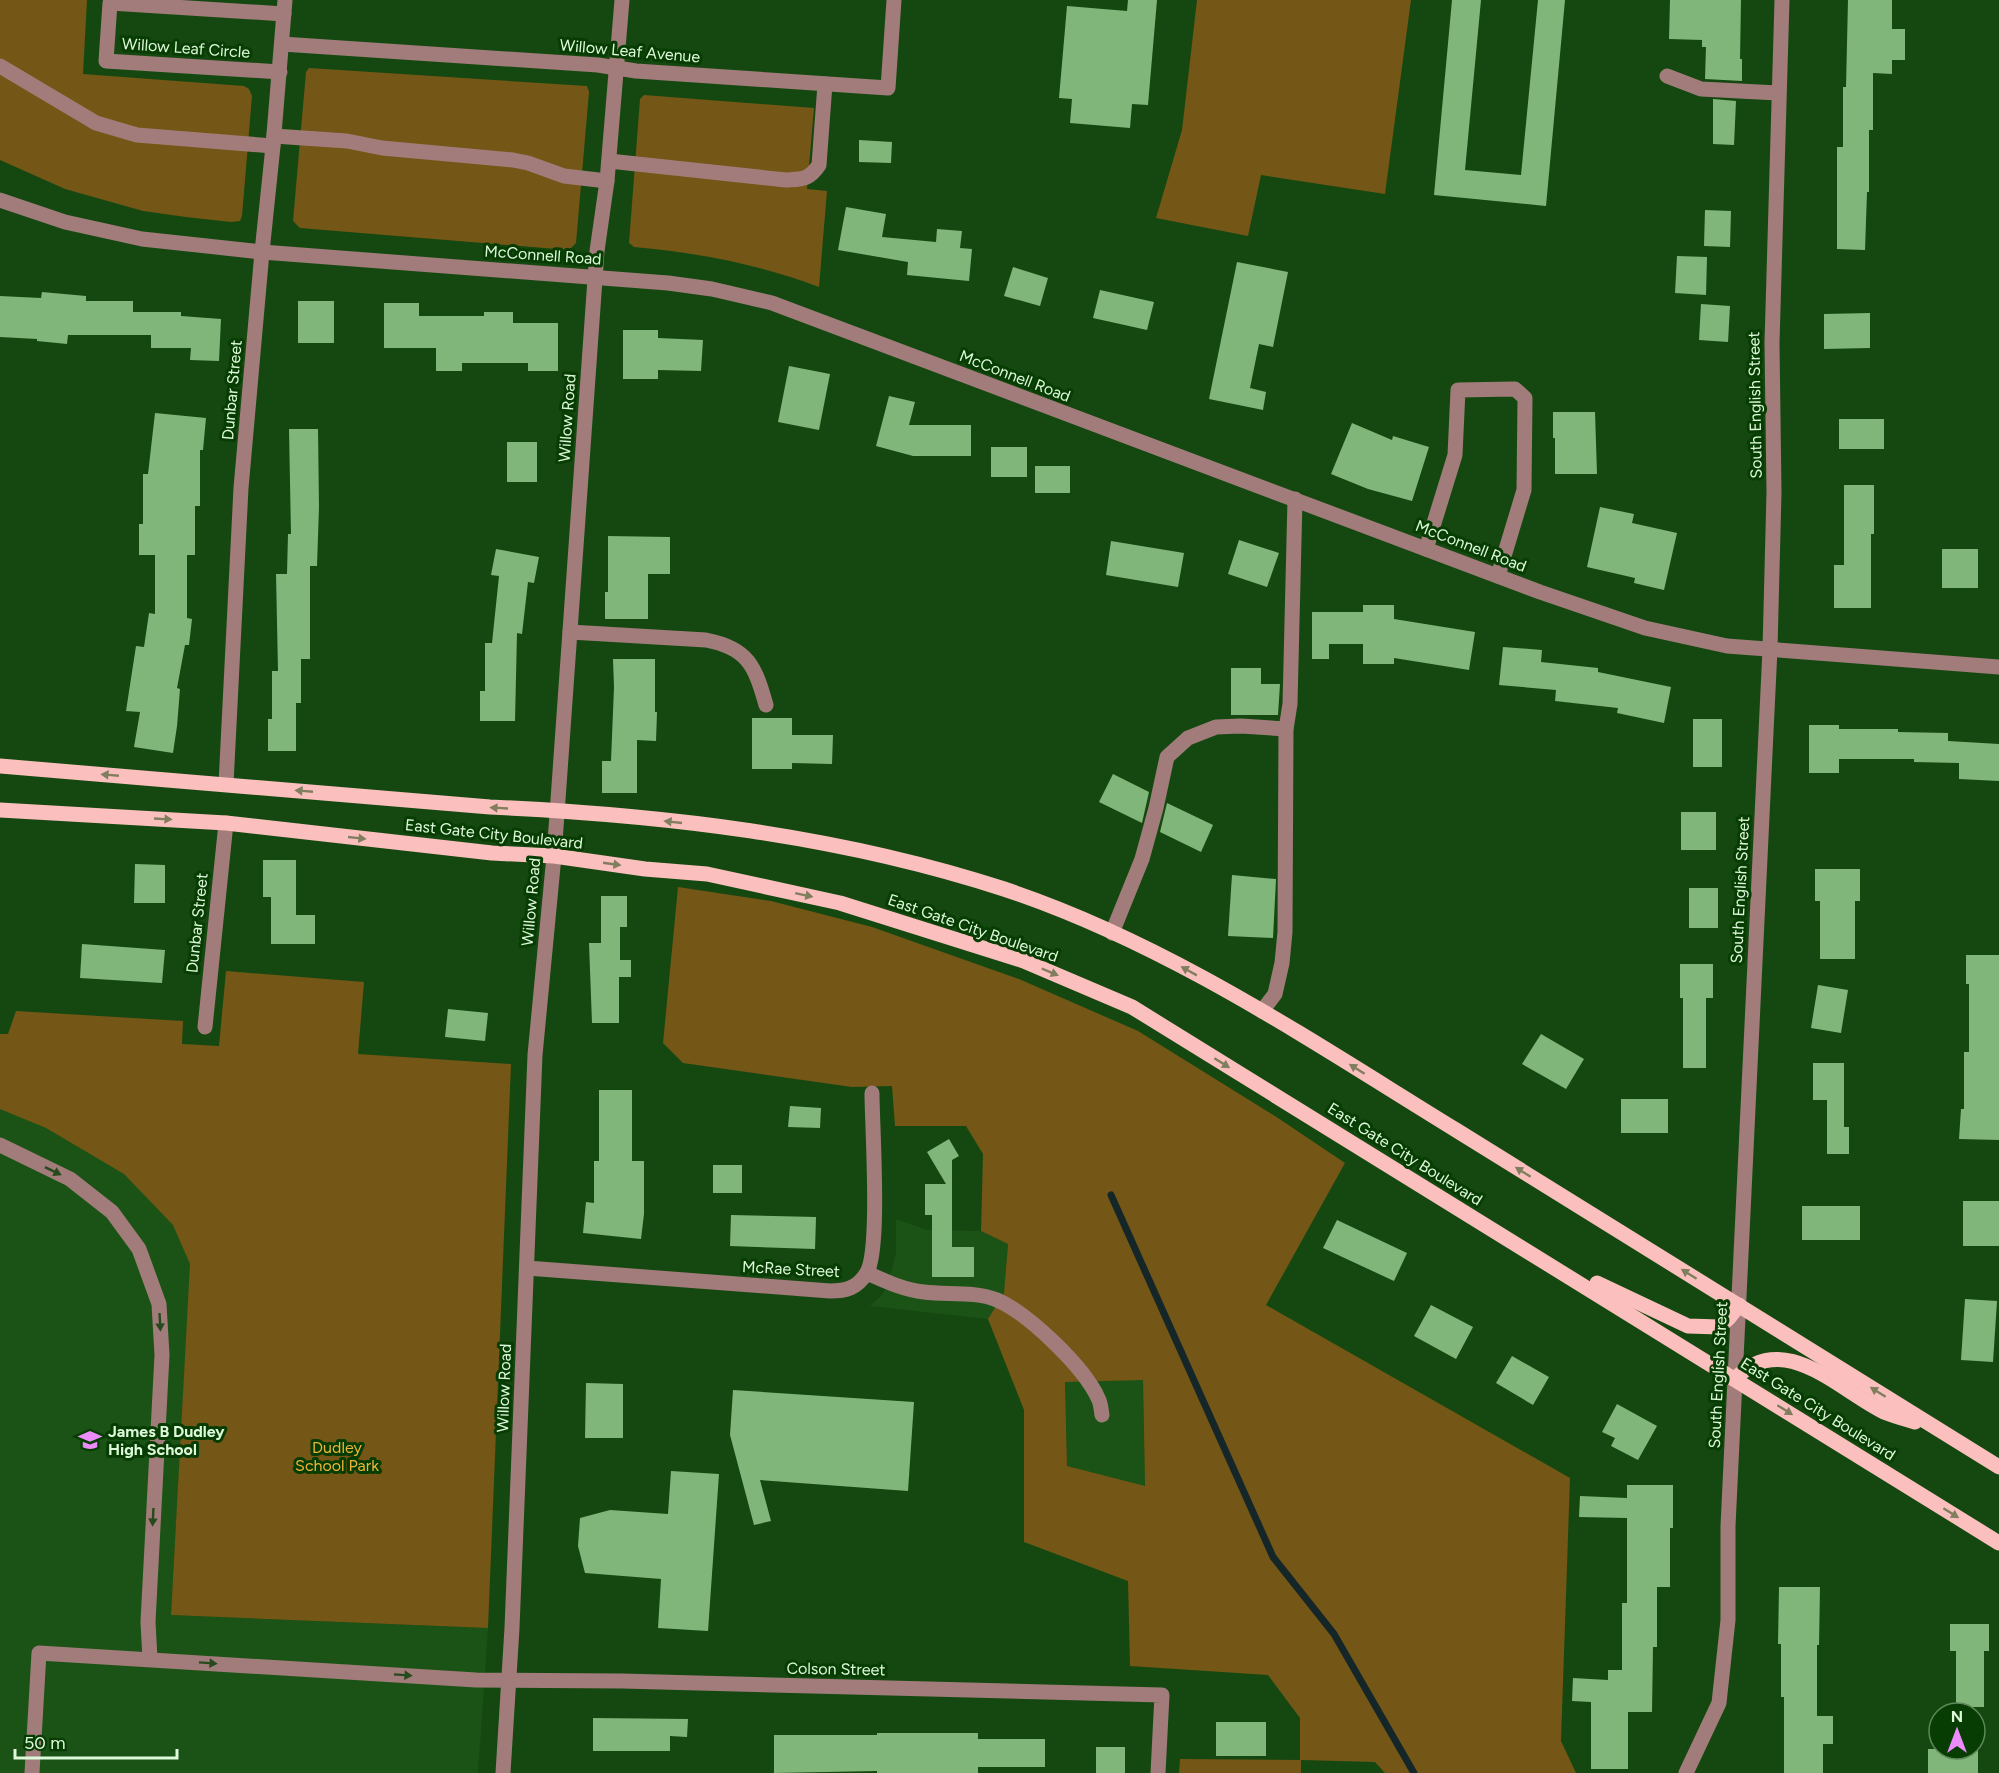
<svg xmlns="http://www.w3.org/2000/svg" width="1999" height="1773" font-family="Figtree,sans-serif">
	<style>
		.built { fill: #1a5315 }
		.green { fill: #745616; fill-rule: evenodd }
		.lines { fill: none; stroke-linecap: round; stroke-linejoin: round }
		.stream { stroke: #142627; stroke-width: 7 }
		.building { fill: #81b67a }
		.minor { stroke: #a17c7a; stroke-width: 15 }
		.major { stroke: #fbc0bd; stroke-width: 15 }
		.oneway { fill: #817e60 }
		.oneway2 { fill: #264a1b }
		.labels { text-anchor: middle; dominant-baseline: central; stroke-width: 6; stroke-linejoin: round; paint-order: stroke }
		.street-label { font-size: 16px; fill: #ddf9da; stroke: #073d03 }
		.poi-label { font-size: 16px; font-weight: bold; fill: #ddf9da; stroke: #073d03; text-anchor: start }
		.park-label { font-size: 16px; fill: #eeb439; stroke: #073d03 }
	</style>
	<rect width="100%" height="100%" fill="#154810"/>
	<g class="built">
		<polygon points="0,1034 203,1045 171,1615 488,1628 478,1773 0,1773"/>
		<polygon points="896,1219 927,1230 981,1231 1008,1244 1004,1293 988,1319 870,1306 883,1294 892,1269 896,1253"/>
		<polygon points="1143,1379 1145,1487 1067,1466 1065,1381"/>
	</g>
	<g class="green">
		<polygon points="0,0 87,0 83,74 244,86 249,89 252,96 242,216 240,221 231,222 186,217 143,211 65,189 0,160"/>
		<polygon points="1197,0 1411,0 1385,194 1261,175 1248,236 1156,218 1182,130"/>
		<polygon points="309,68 587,86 589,92 576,243 569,250 300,228 293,221 306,72"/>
		<path d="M644,95L814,108L807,189L827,191L819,287C758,264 699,253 634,247L629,243L640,99Z"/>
		<path d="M678,887L771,901L872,927L1019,979L1138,1031L1275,1116L1345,1163L1266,1305L1570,1478L1561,1741L1576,1773H1385L1375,1762L1301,1760V1773H1179L1180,1759L1300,1760V1718L1268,1675L1130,1666L1128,1581L1024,1542V1410L988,1319L1004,1293L1008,1244L981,1231L983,1154L966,1126H895L892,1086L852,1087L683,1063L663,1043ZM1143,1380L1145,1486L1067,1466L1065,1382Z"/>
		<polygon points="226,971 364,982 358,1054 511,1064 488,1628 171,1615 190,1264 173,1225 124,1174 46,1128 0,1109 0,1034 8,1034 16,1011 183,1021 182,1044 219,1046"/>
	</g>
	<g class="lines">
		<polyline class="stream" points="1111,1195 1273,1557 1334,1634 1414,1773"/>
	</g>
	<g class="building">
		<polygon points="1128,0 1157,0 1148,105 1132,104 1130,128 1070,123 1072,99 1059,98 1067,6 1127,11"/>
		<polygon points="1452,0 1481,0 1465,170 1521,175 1538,0 1565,0 1546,206 1434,195"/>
		<polygon points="1670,0 1741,0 1740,59 1742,59 1742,81 1705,79 1706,47 1702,47 1702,40 1669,39"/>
		<polygon points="1848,0 1892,0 1892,29 1905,29 1905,60 1892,60 1892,74 1873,73 1873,130 1869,130 1869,192 1867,192 1865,250 1837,249 1837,147 1843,147 1843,87 1846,87"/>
		<polygon points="1713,99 1736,101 1734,145 1713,144"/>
		<polygon points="859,140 892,142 891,163 859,162"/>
		<polygon points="846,207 886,214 882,237 936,242 937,229 962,231 960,248 972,249 969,281 907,275 908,262 838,250"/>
		<polygon points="1705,210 1731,211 1730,247 1704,246"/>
		<polygon points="1677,256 1707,257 1706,295 1675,293"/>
		<polygon points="1237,262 1288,272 1273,347 1259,344 1250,388 1266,392 1263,410 1209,399"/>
		<polygon points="1013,267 1048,278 1040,306 1004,296"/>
		<polygon points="1100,290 1154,302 1147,330 1093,318"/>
		<polygon points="42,292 86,296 86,301 133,301 133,312 181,312 181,316 221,319 219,361 190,360 191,348 151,348 151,335 68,335 67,344 37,341 37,339 0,337 0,296 41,298"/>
		<rect x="298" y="301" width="36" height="42"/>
		<polygon points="384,303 419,303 419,316 484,316 484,312 513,312 513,323 558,323 558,371 528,371 528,363 462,363 462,371 436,371 436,348 384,348"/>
		<polygon points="1701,304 1730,306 1728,342 1699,340"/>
		<polygon points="1870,313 1870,348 1824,349 1824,314"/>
		<polygon points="623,330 658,330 658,338 703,340 701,371 658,370 658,379 623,379"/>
		<polygon points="789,366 830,374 819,430 778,422"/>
		<polygon points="889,396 915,402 909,425 971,425 971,456 913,456 876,446"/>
		<polygon points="1553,412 1595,412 1597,474 1555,474 1555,438 1553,438"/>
		<polygon points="155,413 206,418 203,450 200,450 200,506 195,506 195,555 187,555 187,618 192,619 189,645 185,645 177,688 180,689 177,726 173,753 134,747 140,712 126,711 136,646 144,647 149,613 155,614 155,555 139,555 139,524 143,524 143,474 148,474"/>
		<rect x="1839" y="419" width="45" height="30"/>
		<polygon points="1352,423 1392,440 1393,436 1429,447 1412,501 1368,489 1331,474"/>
		<polygon points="289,429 318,429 319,507 317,566 310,566 310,659 301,659 301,703 296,703 296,751 268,751 268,719 272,719 272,671 278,671 276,574 287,574 288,534 291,534"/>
		<rect x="507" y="442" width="30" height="40"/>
		<rect x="991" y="447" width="36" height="30"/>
		<rect x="1035" y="466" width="35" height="27"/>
		<polygon points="1844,485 1874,485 1874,534 1871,534 1871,608 1834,608 1834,565 1844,565"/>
		<polygon points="1600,507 1634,514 1632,523 1677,533 1664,590 1634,583 1635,578 1587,567"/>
		<polygon points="608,536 670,537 670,574 648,574 648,619 605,619 605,592 608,592"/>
		<polygon points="1239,540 1279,553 1267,587 1228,574"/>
		<polygon points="1111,541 1184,553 1178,587 1106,575"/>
		<polygon points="496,549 539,557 534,583 528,582 522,634 517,633 515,721 480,721 480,691 485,691 485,643 492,643 499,576 491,575"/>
		<rect x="1942" y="549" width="36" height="39"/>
		<polygon points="1363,605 1394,605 1394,619 1475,632 1469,670 1394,658 1394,664 1363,664 1363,644 1329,644 1329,659 1312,659 1312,612 1363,612"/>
		<polygon points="1503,647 1542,650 1541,662 1598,668 1598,672 1671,687 1664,723 1617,713 1618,708 1555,701 1556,690 1499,685"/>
		<polygon points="613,659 655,659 655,712 657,712 656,741 637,740 637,793 602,793 602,761 611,761 614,687"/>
		<polygon points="1231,668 1261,668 1261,684 1280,684 1278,715 1231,715"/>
		<polygon points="752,718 792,718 792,735 833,735 832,764 792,763 792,769 752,769"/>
		<rect x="1693" y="719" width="29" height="48"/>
		<polygon points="1809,725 1839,725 1839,729 1898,729 1898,732 1948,733 1948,741 1999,744 1999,781 1959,779 1959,763 1914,762 1914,759 1839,759 1839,773 1809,773"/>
		<polygon points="1113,774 1149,792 1142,823 1099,802"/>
		<polygon points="1167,803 1213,825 1201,852 1160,832"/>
		<rect x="1681" y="812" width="35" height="38"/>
		<polygon points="263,860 296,860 296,915 315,915 315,944 271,944 271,897 263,897"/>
		<polygon points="135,864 165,865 165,903 134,903"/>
		<polygon points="1815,869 1860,869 1860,901 1855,901 1855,959 1820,959 1820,901 1815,901"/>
		<polygon points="1232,875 1276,879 1273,938 1228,936"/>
		<rect x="1689" y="888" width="29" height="40"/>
		<polygon points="601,896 627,896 627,927 620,927 620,960 631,960 631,977 619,977 619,1023 592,1023 589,943 601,943"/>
		<polygon points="82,944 165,950 162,983 80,978"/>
		<polygon points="1966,955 1999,955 1999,1140 1959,1139 1961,1109 1964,1109 1964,1052 1969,1052 1969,984 1966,984"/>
		<polygon points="1680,964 1713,964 1713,998 1706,998 1706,1068 1683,1068 1683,998 1680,998"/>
		<polygon points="1818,985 1848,990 1841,1033 1811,1028"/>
		<polygon points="448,1009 488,1013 485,1041 445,1037"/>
		<polygon points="1541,1034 1584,1059 1566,1089 1522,1064"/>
		<polygon points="1813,1063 1844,1063 1844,1127 1849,1127 1849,1154 1827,1154 1827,1100 1813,1100"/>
		<polygon points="599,1090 632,1090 632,1161 644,1161 644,1214 641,1239 583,1233 586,1202 594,1203 594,1161 599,1161"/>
		<rect x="1621" y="1099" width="47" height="34"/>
		<polygon points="790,1106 821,1108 820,1128 788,1127"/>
		<polygon points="949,1139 959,1156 952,1160 952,1247 974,1247 974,1277 932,1277 932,1215 925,1215 925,1184 946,1184 927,1152"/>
		<rect x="713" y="1165" width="29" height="28"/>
		<rect x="1963" y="1201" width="36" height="45"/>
		<rect x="1802" y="1206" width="58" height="34"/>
		<polygon points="731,1215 816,1217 815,1249 730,1246"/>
		<polygon points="1337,1220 1407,1253 1394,1281 1323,1248"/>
		<polygon points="1965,1299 1997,1301 1993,1362 1961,1360"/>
		<polygon points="1431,1305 1473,1327 1456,1359 1414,1336"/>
		<polygon points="1512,1356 1549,1377 1533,1405 1496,1383"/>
		<polygon points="586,1383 623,1384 623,1438 585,1438"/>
		<polygon points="733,1390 914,1402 908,1491 760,1480 771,1521 754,1525 730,1435"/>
		<polygon points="1617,1404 1657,1426 1638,1460 1611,1446 1615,1438 1602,1432"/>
		<polygon points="671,1471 719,1474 708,1631 658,1628 661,1579 585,1573 578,1546 580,1518 610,1510 668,1514"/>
		<polygon points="1627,1485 1673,1485 1673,1528 1670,1528 1670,1587 1657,1587 1657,1647 1653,1647 1652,1712 1628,1712 1628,1769 1591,1769 1591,1702 1572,1701 1573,1678 1608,1680 1608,1670 1622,1670 1622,1603 1627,1603 1627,1518 1579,1517 1580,1496 1627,1498"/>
		<polygon points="1779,1587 1820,1587 1819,1645 1817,1645 1817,1716 1833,1716 1833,1744 1823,1744 1823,1773 1784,1773 1784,1697 1781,1697 1781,1644 1778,1644"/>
		<polygon points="1950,1624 1989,1624 1989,1651 1984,1651 1984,1707 1956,1707 1956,1651 1950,1651"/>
		<polygon points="593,1718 688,1719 687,1737 670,1736 670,1751 593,1751"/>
		<rect x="1216" y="1722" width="50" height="34"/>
		<polygon points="877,1733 978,1733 978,1739 1045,1739 1045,1767 978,1767 978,1773 877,1773 877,1771 774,1773 774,1735 877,1735"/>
		<rect x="1096" y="1747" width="29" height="26"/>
		<rect x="1928" y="1749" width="50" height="24"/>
	</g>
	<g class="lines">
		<g class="minor">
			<polyline points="282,44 598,65 636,71 888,88 894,0"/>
			<polyline points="0,66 96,123 137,135 273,146"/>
			<polyline points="280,72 106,61 110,3 284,14"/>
			<polyline points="1667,76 1701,89 1778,93"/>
			<polyline points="274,136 347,141 382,148 513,160 528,163 564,176 607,181"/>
			<path d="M609,161L786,180C802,179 809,180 819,165L825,84"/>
			<polyline points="0,200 65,222 142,239 262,252 668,283 712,289 772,303 1540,592 1645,628 1727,646 1999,667"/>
			<polyline points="1426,549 1455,455 1458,390 1515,389 1525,398 1524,490 1498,576"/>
			<path d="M570,632L706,640C748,648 755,666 766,705"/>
			<polyline points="226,784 241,488 262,252 273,146 285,0"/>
			<polyline points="1112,933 1142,859 1156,808 1167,757 1188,738 1216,727 1241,726 1286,729"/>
			<polyline points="1262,1011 1275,994 1282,963 1285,932 1286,729 1290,704 1295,499"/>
			<polyline points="205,1027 226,823"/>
			<polyline points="0,1145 70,1179 112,1212 139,1249 159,1304 162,1355 148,1622 150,1659"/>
			<path d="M527,1268L830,1291C846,1291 857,1288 866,1274C881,1253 872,1126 872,1093"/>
			<path d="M867,1273C885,1281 904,1290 924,1292C947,1295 975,1291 997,1300C1028,1313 1084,1367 1098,1398C1101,1403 1101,1410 1102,1415"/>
			<polyline points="32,1773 39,1653 476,1680 622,1681 1162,1695 1158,1773"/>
			<polyline points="503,1773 512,1628 535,1055 554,856 597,251 607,181 622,0"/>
			<polyline points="1686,1773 1719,1703 1728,1620 1728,1526 1770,649 1774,492 1772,343 1782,0"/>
		</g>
		<g class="major">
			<path d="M0,766L490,807C664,815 838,835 1004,889C1167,943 1311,1041 1456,1130C1637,1242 1818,1354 1999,1467"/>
			<polyline points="0,810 226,823 492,853 554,856 645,869 707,874 840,903 1024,961 1132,1007 1999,1543"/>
			<polyline points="1597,1283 1688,1326 1719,1327 1729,1318 1739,1305"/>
			<path d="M1735,1379C1783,1328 1839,1390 1884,1412C1894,1416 1905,1419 1915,1422"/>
		</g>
	</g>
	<defs><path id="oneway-solid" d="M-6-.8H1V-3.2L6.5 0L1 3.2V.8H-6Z" transform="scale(1.5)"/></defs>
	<g class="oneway">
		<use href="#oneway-solid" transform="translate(110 775) rotate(-175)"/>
		<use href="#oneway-solid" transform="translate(304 791) rotate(-175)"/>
		<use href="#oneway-solid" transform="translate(499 808) rotate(-177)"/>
		<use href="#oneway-solid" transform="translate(163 819) rotate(3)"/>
		<use href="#oneway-solid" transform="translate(673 822) rotate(-174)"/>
		<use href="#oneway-solid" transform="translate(357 838) rotate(6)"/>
		<use href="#oneway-solid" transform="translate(612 864) rotate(8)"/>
		<use href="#oneway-solid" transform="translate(804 895) rotate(12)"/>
		<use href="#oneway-solid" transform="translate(1189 971) rotate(-151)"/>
		<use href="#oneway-solid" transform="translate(1050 972) rotate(23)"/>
		<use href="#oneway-solid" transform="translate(1222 1063) rotate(32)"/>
		<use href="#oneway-solid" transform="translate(1357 1069) rotate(-148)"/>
		<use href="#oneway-solid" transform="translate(1523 1172) rotate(-148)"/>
		<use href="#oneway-solid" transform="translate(1689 1274) rotate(-148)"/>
		<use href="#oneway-solid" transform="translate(1878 1392) rotate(-148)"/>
		<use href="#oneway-solid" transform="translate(1785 1410) rotate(32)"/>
		<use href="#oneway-solid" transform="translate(1951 1513) rotate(32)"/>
	</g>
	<g class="oneway2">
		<use href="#oneway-solid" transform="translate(53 1171) rotate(26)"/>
		<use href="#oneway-solid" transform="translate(160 1322) rotate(87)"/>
		<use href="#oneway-solid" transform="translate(153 1517) rotate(93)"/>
		<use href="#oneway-solid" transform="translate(208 1663) rotate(4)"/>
		<use href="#oneway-solid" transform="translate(403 1675) rotate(4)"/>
	</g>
	<defs>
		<g id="school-bare" transform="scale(1.8)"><path d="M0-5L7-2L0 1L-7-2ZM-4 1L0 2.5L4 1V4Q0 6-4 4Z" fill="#ec8cfb" stroke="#073d03" stroke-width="2.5" paint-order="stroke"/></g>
	</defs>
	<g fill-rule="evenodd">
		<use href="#school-bare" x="90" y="1440"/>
	</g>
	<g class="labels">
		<g class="street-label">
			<text transform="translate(186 48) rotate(4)">Willow Leaf Circle</text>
			<text transform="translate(630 51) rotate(5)">Willow Leaf Avenue</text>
			<text transform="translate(543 255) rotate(4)">McConnell Road</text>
			<text transform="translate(1015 376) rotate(21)">McConnell Road</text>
			<text transform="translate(232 390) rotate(-85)">Dunbar Street</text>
			<text transform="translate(1755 405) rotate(-91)">South English Street</text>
			<text transform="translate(567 418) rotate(-86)">Willow Road</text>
			<text transform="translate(1471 546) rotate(21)">McConnell Road</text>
			<text transform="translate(494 834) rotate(6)">East Gate City Boulevard</text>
			<text transform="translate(1740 890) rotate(-87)">South English Street</text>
			<text transform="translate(531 902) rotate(-85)">Willow Road</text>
			<text transform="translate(197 923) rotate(-84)">Dunbar Street</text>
			<text transform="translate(973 928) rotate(19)">East Gate City Boulevard</text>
			<text transform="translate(1405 1154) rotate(32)">East Gate City Boulevard</text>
			<text transform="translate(791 1269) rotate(3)">McRae Street</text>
			<text transform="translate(1718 1375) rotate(-87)">South English Street</text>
			<text transform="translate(504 1388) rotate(-88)">Willow Road</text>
			<text transform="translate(1818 1409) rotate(32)">East Gate City Boulevard</text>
			<text transform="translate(836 1669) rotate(1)">Colson Street</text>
		</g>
		<g class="poi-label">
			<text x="108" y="1431">James B Dudley<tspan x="108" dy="18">High School</tspan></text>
		</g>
		<g class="park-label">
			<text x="337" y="1447">Dudley<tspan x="337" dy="18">School Park</tspan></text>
		</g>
	</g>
	<g transform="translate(1957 1731)"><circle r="28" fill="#073d03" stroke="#5d8859" stroke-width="1.5"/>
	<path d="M0-4.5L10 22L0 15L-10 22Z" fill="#ec8cfb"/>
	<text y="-9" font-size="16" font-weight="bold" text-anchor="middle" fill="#ddf9da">N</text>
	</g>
	<path d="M15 1749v9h162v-9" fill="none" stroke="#ddf9da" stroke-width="3"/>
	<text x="24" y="1749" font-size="18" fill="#ddf9da" stroke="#073d03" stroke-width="4.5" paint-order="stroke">50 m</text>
</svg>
